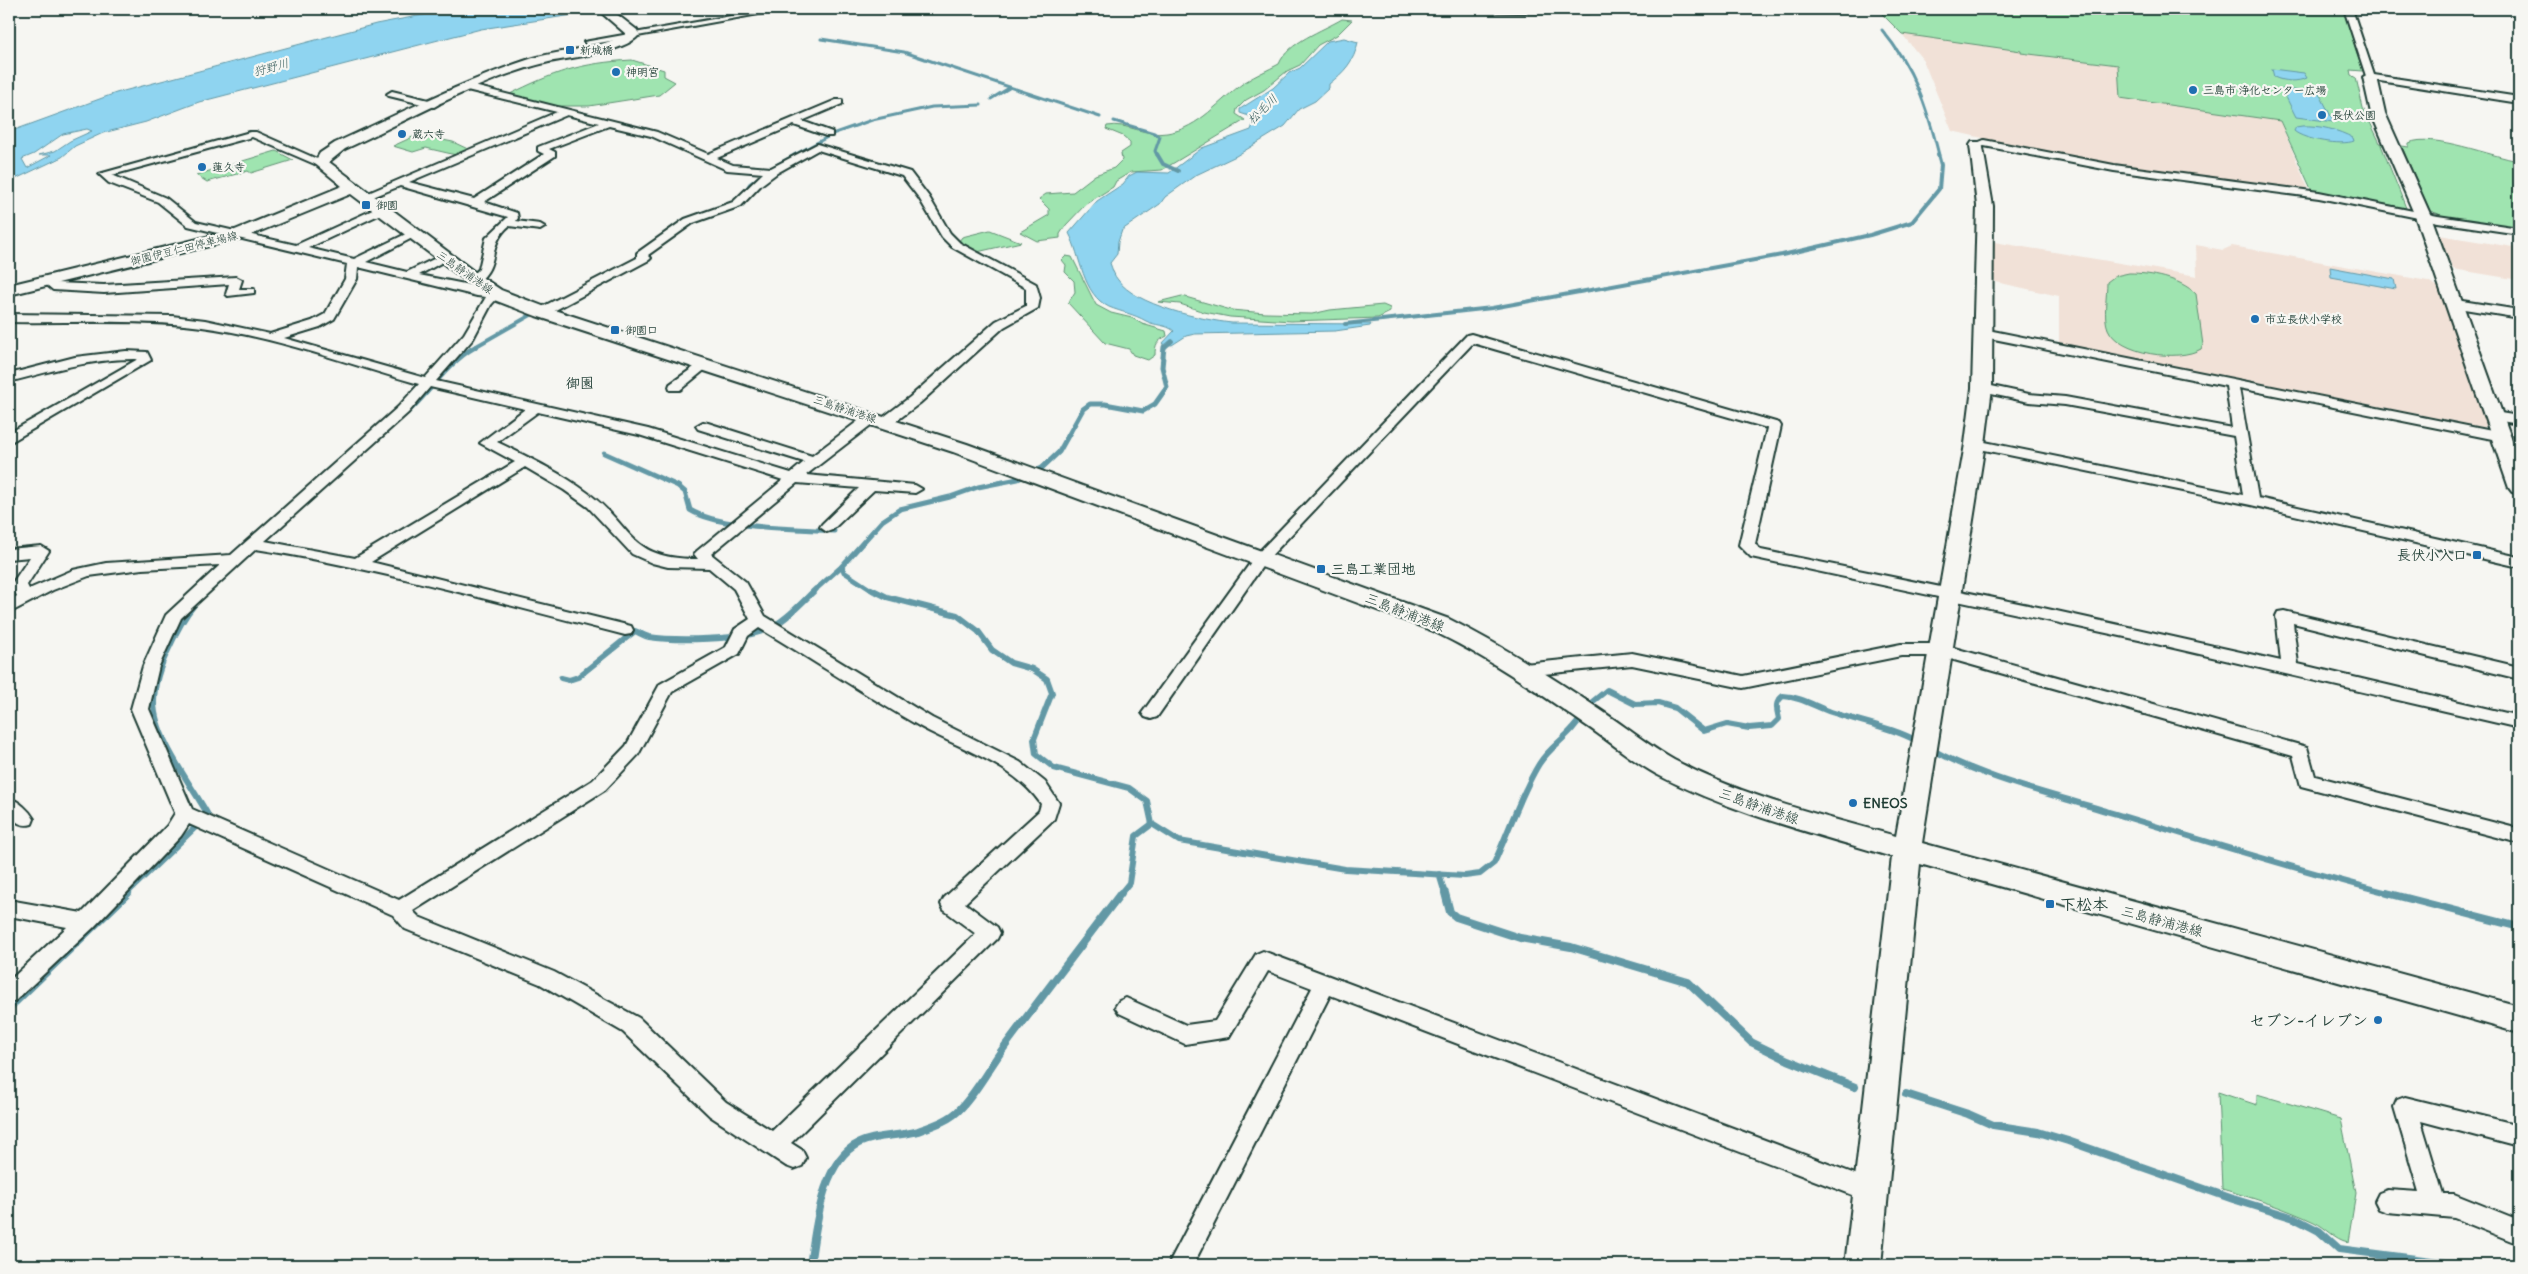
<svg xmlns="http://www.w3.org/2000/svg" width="2528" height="1274" font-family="Delius,'Klee One',sans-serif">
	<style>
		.built { fill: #f1e1d7 }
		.green { fill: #9fe4b0; stroke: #5f9072 }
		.water { fill: #8fd4f0; stroke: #6298a5; fill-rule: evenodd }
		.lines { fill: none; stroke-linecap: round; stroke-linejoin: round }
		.stream-far4 { stroke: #6298a5; stroke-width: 3 }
		.stream-far3 { stroke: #6298a5; stroke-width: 4 }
		.stream-far2 { stroke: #6298a5; stroke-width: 5 }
		.stream-far1 { stroke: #6298a5; stroke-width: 6 }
		.stream { stroke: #6298a5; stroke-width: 8 }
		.street-casing { stroke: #1f3d34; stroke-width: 4 }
		.secondary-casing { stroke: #1f3d34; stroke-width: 4 }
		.street { fill: #f6f6f2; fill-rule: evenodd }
		.secondary { fill: #f6f6f2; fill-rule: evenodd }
		.poi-dot { fill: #1f6fb2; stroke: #f6f6f2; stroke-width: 2 }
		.labels { text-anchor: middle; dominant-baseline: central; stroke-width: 4.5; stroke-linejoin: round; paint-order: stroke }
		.far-poi-label { font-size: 11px; font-weight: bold; fill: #1f3d34; stroke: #f6f6f2; text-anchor: start }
		.far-street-label { font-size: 11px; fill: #1f3d34; stroke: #f6f6f2 }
		.far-water-label { font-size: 12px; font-style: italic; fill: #355b5a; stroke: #f6f6f2 }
		.far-quarter-label { font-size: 14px; font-weight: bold; fill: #1f3d34; stroke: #f6f6f2 }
		.poi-label { font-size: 14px; font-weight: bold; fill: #1f3d34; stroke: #f6f6f2; text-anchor: start }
		.street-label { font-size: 14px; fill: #1f3d34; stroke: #f6f6f2 }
		.near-poi-label { font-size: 16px; font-weight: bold; fill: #1f3d34; stroke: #f6f6f2; text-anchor: start }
	</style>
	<rect width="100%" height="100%" fill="#f6f6f2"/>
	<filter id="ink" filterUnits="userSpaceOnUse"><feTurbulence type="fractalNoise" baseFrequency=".02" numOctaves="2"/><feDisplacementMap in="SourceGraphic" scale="10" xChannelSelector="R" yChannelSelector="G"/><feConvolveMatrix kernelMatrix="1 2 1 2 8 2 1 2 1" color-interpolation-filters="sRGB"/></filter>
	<g filter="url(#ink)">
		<g class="built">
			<polygon points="1902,34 1996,45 2021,51 2022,53 2264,83 2308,188 2275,188 2201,176 2165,174 2060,156 1952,131 1923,60"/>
			<polygon points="2439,235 2519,248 2519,280 2453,269"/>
			<polygon points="1994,242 2197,276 2196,245 2223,250 2232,246 2428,281 2440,288 2488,426 2483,427 2059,343 2059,296 1996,282 1992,278"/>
		</g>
		<g class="green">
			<path d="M1877,9H2343L2363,71L2350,70L2351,75L2356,78L2363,108L2380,143L2409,147V143C2431,132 2493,157 2519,161V229L2442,218L2439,214L2430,211L2402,147L2381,145L2406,208L2312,191L2280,121L2120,98L2118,65L2021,53V51L1902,34Z"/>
			<path d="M1342,19L1352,20L1337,35L1318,45L1300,65L1287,71L1264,90L1246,100L1237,109L1236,114L1245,120L1162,170L1131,172L1116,181L1113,187L1086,204L1066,225L1060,234V238L1037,241L1020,232L1049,215V209L1039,199L1046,194L1073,192L1095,175L1114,168L1122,160L1121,153L1130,147V142L1123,136L1106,129L1107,126C1128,122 1145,137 1167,133C1200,128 1219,100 1245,82C1256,75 1268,70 1279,64C1288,42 1322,31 1342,19Z"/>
			<path d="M632,60L664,70V76L675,82L659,95L589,106H549L508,95C554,72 580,63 632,60Z"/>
			<polygon points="417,135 453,142 470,150 456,155 426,148 413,152 393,146"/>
			<polygon points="276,151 293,160 251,173 248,171 207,182 196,175"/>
			<polygon points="990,230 1021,242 977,252 968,249 959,241 962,237"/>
			<path d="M1066,256L1072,257L1096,305L1111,313L1132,318L1142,324L1166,331L1167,336C1157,341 1155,344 1155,355L1148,360L1133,355L1129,349L1105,343L1068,303L1075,292L1074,281L1065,272L1066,265L1062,260Z"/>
			<path d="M2129,273C2151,273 2180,278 2196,294L2203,345L2201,349C2179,362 2119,355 2108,329C2103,317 2107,296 2107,282L2115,276Z"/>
			<polygon points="1182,296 1231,310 1266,313 1312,314 1330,310 1383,305 1390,308 1390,312 1378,318 1291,321 1230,317 1204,312 1180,304 1158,302"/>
			<path d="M2218,1092L2257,1105V1094L2341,1119L2356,1193L2348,1242C2334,1239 2327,1228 2314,1222C2285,1208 2253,1198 2222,1189Z"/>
		</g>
		<g class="water">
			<path d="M454,9H612L481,29L199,102L146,122L103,133L75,146L62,157L9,182V132L116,93L376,24ZM87,129L92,131L70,141L55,151L39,155H51L27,168L22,159L34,154L63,134Z"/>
			<path d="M1344,38L1358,42C1354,62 1344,72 1329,84V88L1315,101L1299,109L1285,126L1236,156L1196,175L1165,197L1160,204L1122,230L1118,242L1117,254L1110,263C1112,268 1114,276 1118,280C1135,305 1202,320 1232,323L1371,324L1370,326L1335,331L1195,334L1186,336L1172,345L1162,344L1174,331C1166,324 1155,326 1146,321C1134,314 1121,312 1109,307C1082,294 1081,256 1069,233L1097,201L1123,184L1129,176L1137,172L1169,173L1202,148L1251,130L1254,122L1249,116L1240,113V109L1273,88L1289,73L1300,68L1328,41Z"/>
			<path d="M2272,69L2304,73L2307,78C2298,82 2284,82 2274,77Z"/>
			<polygon points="2282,89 2319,93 2334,122 2296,117"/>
			<path d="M2302,126C2319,125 2339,130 2353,138L2354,141C2342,146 2304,140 2294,131L2296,127Z"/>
			<polygon points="2330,267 2394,279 2396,289 2331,277"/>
		</g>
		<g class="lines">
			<g class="stream-far4">
				<path d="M1882,30C1914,68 1927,107 1939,155"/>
				<polyline points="821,39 904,52 1100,117"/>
				<polyline points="991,99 1009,88"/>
				<polyline points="1114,121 1154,133 1160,137 1155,151 1157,155"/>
				<polyline points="794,155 835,133 872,120 932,107 981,105"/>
			</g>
			<g class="stream-far3">
				<polyline points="1157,154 1163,164 1178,171"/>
				<polyline points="777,165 797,154"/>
				<polyline points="745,192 750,184 765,173"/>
				<polyline points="724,212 743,204"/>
				<polyline points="1345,324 1492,308 1782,255 1870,235 1912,222 1939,189 1941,165 1938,154"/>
				<polyline points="473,348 538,311"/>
				<polyline points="1164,348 1172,341"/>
			</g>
			<g class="stream-far2">
				<path d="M407,413C430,392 448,362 475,347"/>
				<path d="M604,453L678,486L685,492L690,510C721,529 796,528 834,531"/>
				<polyline points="814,591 842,566"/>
				<polyline points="873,591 844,572 842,566 882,521 900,509 950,497 978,487 1018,479 1042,468 1059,452 1083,409 1090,404 1105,404 1143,411 1155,404 1167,387 1162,367 1164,347"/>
			</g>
			<g class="stream-far1">
				<path d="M871,589L887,597L957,615L978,631L992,650L1011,663L1032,669L1047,679L1052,693L1034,739L1036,754L1054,768L1129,788L1147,801L1152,824L1179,841L1345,869L1465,876L1480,874L1494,863C1508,833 1522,791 1539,764C1551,745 1572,735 1582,715"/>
				<path d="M561,678L569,680L578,677L635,631C640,633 644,636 649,637C675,641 741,640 765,630C784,623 801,603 816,589"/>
				<path d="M1586,707L1607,690L1635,704L1658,703L1675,708L1704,731L1727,724L1749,728L1772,726L1779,719C1777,709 1774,703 1783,696C1801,697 1814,706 1831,712C1860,722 1892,727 1919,742"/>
				<path d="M1931,749C1987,780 2048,793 2109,812C2203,840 2296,870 2392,894"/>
				<polyline points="1439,874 1445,894"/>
				<path d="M126,894L208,815C191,784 154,737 154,702C154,684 161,664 169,648C176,632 183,618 194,605"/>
				<polyline points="1120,894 1129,883 1136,836 1152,824"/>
			</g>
			<g class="stream">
				<polyline points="1445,893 1450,912 1456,917 1520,938 1571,947 1688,982 1751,1042 1788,1060 1855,1087"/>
				<polyline points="2387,893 2519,927"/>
				<polyline points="9,1008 128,893"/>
				<polyline points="1906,1094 1968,1114 1993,1125 2038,1132 2068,1141 2233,1199 2294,1218 2319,1231 2339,1249 2462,1265"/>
				<path d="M810,1265C816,1229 821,1161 859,1143C878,1134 898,1137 918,1131C932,1126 951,1120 961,1108C978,1090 990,1066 1005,1046C1043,995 1082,944 1121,893"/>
			</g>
			<g class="street-casing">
				<g id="street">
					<polygon points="770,9 787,9 588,45 584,42"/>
					<polygon points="1450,9 1590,9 1593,11 1589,13 1454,11"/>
					<polygon points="2344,9 2352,9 2374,75 2519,97 2519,103 2367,79"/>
					<path d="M470,85L657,132L708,154L836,100H842V104L802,121L832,132V136H826L794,125L717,158L733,165L771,168L817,144L910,172L929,197L950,233L960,243L1036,284L1040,298L1038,308L1004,327L920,403L891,425H881L879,422L881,419L910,397L996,321L1026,306V288L952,247L942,237L919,198L902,176L818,150L777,173L761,185L741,206L693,223L648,255L651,258L649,260L546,315H538V309L637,258V253L685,219L733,202L763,173L727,170L651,136L609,126L549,149L555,152V156L484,202L517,213L518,218L516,221L540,224L545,227L540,230L509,226C486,246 501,264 478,282H470L468,280L479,269L486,238L508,217L400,186L368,199L364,200L359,197L557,112L467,90V86ZM567,115L599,123L538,147V151L544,154L474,199L409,182Z"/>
					<polygon points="392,91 437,102 439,104 434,107 389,96 387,94"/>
					<path d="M250,132H256L326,163L317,165L252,137L112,175L166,198L196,222L296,245L377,208H385V212L308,248L354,259L412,231L416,232V236L366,262L407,272L444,254L450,257L448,259L419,275L495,290L501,294L491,305L473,339L436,381L648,429L791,473L804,462L698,429L696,426L703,422L708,423L812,456L866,415L871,414L878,418L876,421L806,475L915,485L922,489L915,493L874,490L832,530L827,532L820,527L822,524L859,488L797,483L711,554L746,582L765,616L932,718L1020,762L1045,782L1059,803L1054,819L965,903L997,927L1000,933L997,939L791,1143L802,1150L806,1158L802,1166L794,1169L786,1166L710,1116L623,1032L540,984L405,929L393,915L189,824L181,836L93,928L16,1000L9,1003V981L67,927L9,916V900L82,913L167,826L175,813L131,709L143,666L166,615L220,565L142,569L89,576L53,590L9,613V601L17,596L11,585L30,557L9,559V549L41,546L49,551L27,585L29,589L73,570L106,563L231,555L398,407L419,384C348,364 276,337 202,327C139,319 73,323 9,322V314L172,316L205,320L270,334L312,321L325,314L345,279L347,264L188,226L158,202L109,183L99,174ZM358,267L477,296L486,297L464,334L425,378L284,338L320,327L334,319L357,279ZM430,387L525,409L480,443L515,462L355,558L265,541L408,413ZM538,412L639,435L783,480L697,551L694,554L698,559C627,559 635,528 588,493C560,472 528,457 497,442ZM525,467L564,490L588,507L632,554L652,563L668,567L709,568L734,589L750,619L735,629L726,647L660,684L626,746L593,780L399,900L192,809L149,709L159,666L181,618L256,549C381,569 503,604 625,635L631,634L633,630L631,626L371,562ZM759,628C813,660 865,695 919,726C960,749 1014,764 1041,804L1039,811L944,898L941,904L944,910L976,934L772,1131L726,1102L639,1018L554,972L419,917L413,911L605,790L638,755L672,692L739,654L748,636Z"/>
					<polygon points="1984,140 2114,165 2319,192 2438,216 2519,228 2519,234 2438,222 2319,198 2114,171 1984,146 1977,148 1972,145"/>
					<polygon points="236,277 242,280 239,289 254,289 254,293 228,296 226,294 229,284 104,293 53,290 42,281 48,278 56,283 104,285"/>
					<polygon points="2456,300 2519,310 2519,318 2452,307 2452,301"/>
					<polygon points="1983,329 2507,434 2509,437 2507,440 2502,441 2239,388 2258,498 2519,557 2519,567 2251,505 1970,447 1968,444 1975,440 2243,495 2234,436 2065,405 2029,402 1977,391 1975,388 1982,384 2029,394 2065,397 2232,428 2226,386 1979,336 1977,333 1979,330"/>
					<polygon points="1471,334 1779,423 1781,426 1755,544 1761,550 2043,608 2281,661 2276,616 2278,612 2284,611 2519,667 2519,679 2293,623 2298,664 2519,716 2519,728 2139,640 1751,557 1739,545 1767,428 1473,343 1266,561 1157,717 1151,719 1145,717 1142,713 1145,709 1256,555 1467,335"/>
					<path d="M126,351L147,352L151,360L9,443V433L138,359C93,358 52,371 9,382V374L75,357Z"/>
					<polygon points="704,360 710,364 708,367 680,390 670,390 669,387 670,384"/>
					<polygon points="2494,412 2519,416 2519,424 2489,419 2487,416"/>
					<polygon points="1901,644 1940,644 2307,747 2315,776 2519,829 2519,843 2301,786 2293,756 1940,656 1901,656 1743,688 1632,665 1524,676 1518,674 1516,670 1518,666 1524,664 1632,653 1743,676"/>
					<path d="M9,798C19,801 29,810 34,819L32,824C21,827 16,822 9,815Z"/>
					<polygon points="1263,951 1871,1180 1879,1183 1883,1191 1879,1199 1871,1202 1330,995 1193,1265 1168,1265 1312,988 1268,971 1229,1037 1185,1044 1119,1013 1115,1007 1119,1001 1126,998 1186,1025 1215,1021 1256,954"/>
					<polygon points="2405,1097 2519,1125 2519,1147 2421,1121 2443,1194 2454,1194 2519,1220 2519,1244 2454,1218 2387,1212 2379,1209 2375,1201 2379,1193 2387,1190 2419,1192 2394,1107 2397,1100"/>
				</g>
			</g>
			<g class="secondary-casing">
				<g id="secondary">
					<path d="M597,9H610L637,30L639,35C624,53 572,57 549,62C483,77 407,121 345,149L329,162L480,276L501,290L548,308L967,444L1449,619C1503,646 1552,677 1602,711C1626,727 1649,746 1674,760C1744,797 1820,815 1896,836L1965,444L1972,388L1977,206L1970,145L1972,142H1982L1993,206L1992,388L1985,444L1922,843L2519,1006V1033L1920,864L1881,1265H1845L1892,857C1812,833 1731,813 1656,774C1631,760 1608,740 1584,724C1535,690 1487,657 1433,631L953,452L536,316L489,298L351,194L246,237L9,295V285L235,230L342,186L314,163L320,153L335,143C399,114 461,82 527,60C560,49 596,51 626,34Z"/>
					<polygon points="2370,73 2377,77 2385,113 2431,216 2519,460 2519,494 2512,492 2509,488 2415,216 2371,113 2363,77"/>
				</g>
			</g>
			<use href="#street" class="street"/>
			<use href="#secondary" class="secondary"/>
		</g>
	</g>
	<g class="poi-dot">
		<rect x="565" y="45" width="10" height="10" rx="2.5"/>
		<circle cx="616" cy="72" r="5"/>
		<circle cx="2193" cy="90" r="5"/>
		<circle cx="2322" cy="115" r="5"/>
		<circle cx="402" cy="134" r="5"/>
		<circle cx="202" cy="167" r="5"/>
		<rect x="361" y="200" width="10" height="10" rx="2.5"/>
		<circle cx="2255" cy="319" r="5"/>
		<rect x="610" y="325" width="10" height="10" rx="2.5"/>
		<rect x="2472" y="550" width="10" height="10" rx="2.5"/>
		<rect x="1316" y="564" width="10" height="10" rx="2.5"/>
		<circle cx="1853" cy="803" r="5"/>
		<rect x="2045" y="899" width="10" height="10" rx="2.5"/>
		<circle cx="2378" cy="1020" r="5"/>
	</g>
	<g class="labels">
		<g class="far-poi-label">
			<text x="580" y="50">新城橋</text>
			<text x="626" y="72">神明宮</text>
			<text x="2203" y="90">三島市 浄化センター広場</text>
			<text x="2332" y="115">長伏公園</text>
			<text x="412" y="134">蔵六寺</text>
			<text x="212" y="167">蓮久寺</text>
			<text x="376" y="205">御園</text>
			<text x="2265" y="319">市立長伏小学校</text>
			<text x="625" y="330">御園口</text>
		</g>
		<g class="far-street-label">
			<text transform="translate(184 248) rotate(-14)">御園伊豆仁田停車場線</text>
			<text transform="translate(465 272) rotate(35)">三島静浦港線</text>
			<text transform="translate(845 409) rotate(18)">三島静浦港線</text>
		</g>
		<g class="far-water-label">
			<text transform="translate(271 67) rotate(-15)">狩野川</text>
			<text transform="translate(1262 109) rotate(-44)">松毛川</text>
		</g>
		<g class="far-quarter-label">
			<text x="580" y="383">御園</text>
		</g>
		<g class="poi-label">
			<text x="2467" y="555" text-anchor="end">長伏小入口</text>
			<text x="1331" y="569">三島工業団地</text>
			<text x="1863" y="803">ENEOS</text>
		</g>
		<g class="street-label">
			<text transform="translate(1405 612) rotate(21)">三島静浦港線</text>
			<text transform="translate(1759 806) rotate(19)">三島静浦港線</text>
			<text transform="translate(2162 921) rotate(15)">三島静浦港線</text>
		</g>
		<g class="near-poi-label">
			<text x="2060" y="904">下松本</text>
			<text x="2368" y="1020" text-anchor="end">セブン-イレブン</text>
		</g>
	</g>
	<rect width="2528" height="1274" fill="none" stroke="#f6f6f2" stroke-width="30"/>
	<rect x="15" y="15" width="2498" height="1244" fill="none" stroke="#1f3d34" stroke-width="2" filter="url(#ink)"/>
</svg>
